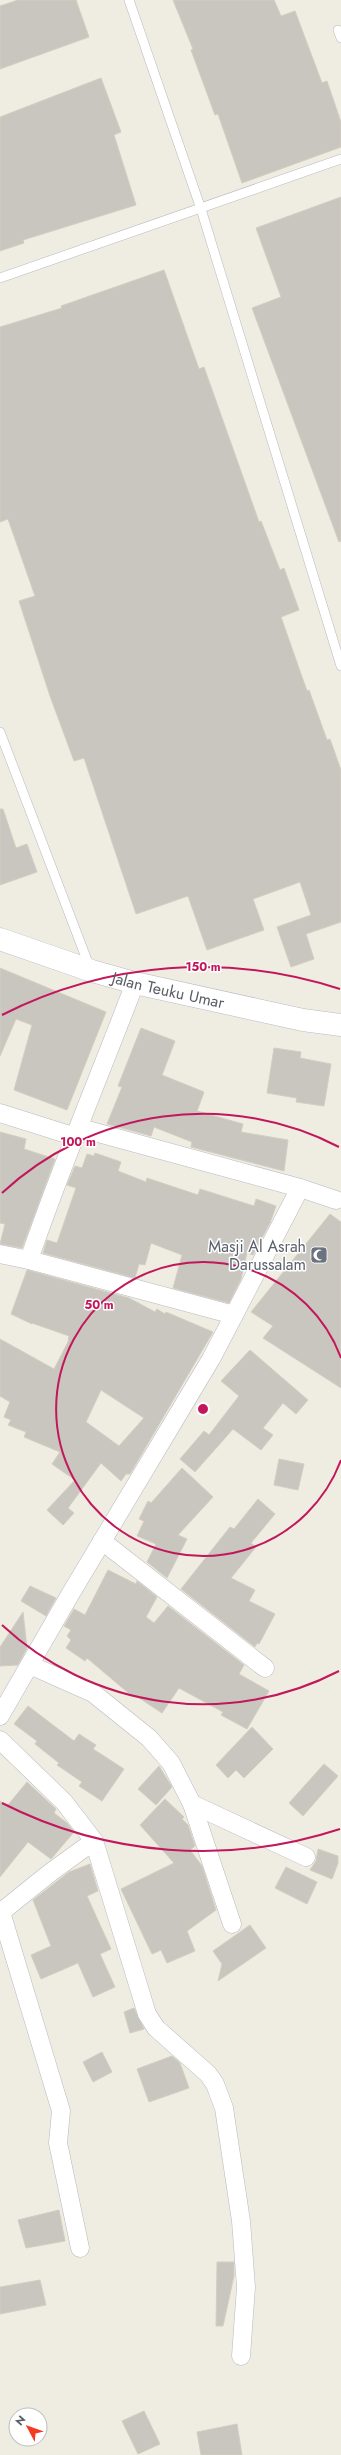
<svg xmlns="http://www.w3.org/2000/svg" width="341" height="2455" font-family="Jost,sans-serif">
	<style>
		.building { fill: #c9c6bf; stroke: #d4cec0; fill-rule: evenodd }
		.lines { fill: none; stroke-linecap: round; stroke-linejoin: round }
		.lane-casing { stroke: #b7bac0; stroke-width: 10 }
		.street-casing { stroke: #b7bac0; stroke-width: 19 }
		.secondary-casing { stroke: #b8bbc2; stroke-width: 23 }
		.lane { stroke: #fff; stroke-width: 9 }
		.street { stroke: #fff; stroke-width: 18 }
		.secondary { stroke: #fff; stroke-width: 22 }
		.ring { fill: none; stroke: #c2185b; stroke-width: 2 }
		.labels { text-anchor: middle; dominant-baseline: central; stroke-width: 3; stroke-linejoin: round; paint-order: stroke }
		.street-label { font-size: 16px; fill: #5a5e64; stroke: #fff }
		.worship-label { font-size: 16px; fill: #5b616d; stroke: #fff; text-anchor: end }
		.centre { fill: #c2185b; stroke: #fff; stroke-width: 2 }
		.ring-label { font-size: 12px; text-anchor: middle; font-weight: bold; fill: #c2185b; stroke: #fff; stroke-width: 3; stroke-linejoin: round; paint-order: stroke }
	</style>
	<rect width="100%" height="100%" fill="#efece2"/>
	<g class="building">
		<polygon points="18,0 76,0 89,37 0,69 0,6"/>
		<polygon points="173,0 274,0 281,16 295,11 322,83 327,81 341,122 341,147 242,183 218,114 215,115 191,50 193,49"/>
		<polygon points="101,78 121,132 114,135 136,205 23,240 24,243 0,251 0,117"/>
		<polygon points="341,197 341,541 339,542 252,308 281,297 256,228"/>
		<polygon points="164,270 199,369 204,367 259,522 261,521 280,570 284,568 299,610 281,617 307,691 309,690 327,740 330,739 341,770 341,922 306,934 314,959 291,967 277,927 311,915 300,882 253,899 264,930 207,950 188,896 136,914 84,758 74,761 50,696 19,601 35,596 8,519 0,522 0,327 62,308 61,306"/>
		<polygon points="0,809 3,809 16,848 27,844 37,872 0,885"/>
		<polygon points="0,968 106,1012 67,1110 14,1090 32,1025 16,1019 0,1056"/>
		<polygon points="141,1028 175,1041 162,1075 204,1092 197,1111 243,1124 241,1132 288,1140 284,1171 191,1147 192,1142 154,1127 151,1136 107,1124 122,1087 118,1086"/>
		<polygon points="274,1048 301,1052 300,1058 331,1064 324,1106 296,1102 297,1098 267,1093"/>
		<polygon points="0,1132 26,1139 24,1149 55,1159 22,1248 0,1244 5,1224 0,1223"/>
		<polygon points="95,1153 121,1162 118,1171 146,1182 147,1178 198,1195 200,1189 254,1206 256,1199 276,1206 270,1223 253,1255 247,1253 241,1279 229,1303 173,1288 182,1255 151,1243 145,1265 139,1264 135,1278 43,1253 47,1240 57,1243 76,1188 67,1185 75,1166 82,1168 87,1154 94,1156"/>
		<polygon points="330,1214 341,1222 341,1388 263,1338 273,1326 251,1312"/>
		<path d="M27,1270L129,1298L155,1312L157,1309L165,1314L166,1312L213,1332L130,1474H126L121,1481L101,1463L68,1508L74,1513L63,1525L47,1510L75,1480L52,1464L60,1452L24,1437L26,1432L8,1425L11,1420L4,1417L10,1402L0,1396V1339L54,1369L68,1342L69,1336L32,1323V1324L11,1314ZM101,1390L144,1418L119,1446L86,1422Z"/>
		<polygon points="250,1350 308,1400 296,1414 283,1403 263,1428 273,1435 261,1450 233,1429 195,1472 180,1459 204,1431 209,1435 239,1396 221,1381"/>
		<polygon points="279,1459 304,1464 298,1490 274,1485"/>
		<polygon points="182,1468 213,1497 178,1535 187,1539 167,1578 147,1562 156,1544 137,1536 144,1521 139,1519 148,1501 151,1503"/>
		<polygon points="258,1499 275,1514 251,1543 256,1547 231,1578 255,1590 249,1601 275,1614 259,1644 257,1643 255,1647 181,1589 230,1527 234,1529"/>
		<polygon points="108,1570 136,1584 137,1581 157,1597 146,1617 154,1623 168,1606 244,1665 239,1674 269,1691 247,1729 221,1715 223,1712 179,1688 162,1713 133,1694 132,1696 87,1658 85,1661 66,1648 71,1640 67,1636 71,1630 64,1626 74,1609 85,1615"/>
		<polygon points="30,1586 56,1598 46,1616 21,1601"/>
		<polygon points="23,1612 27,1648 18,1665 0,1666 0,1647"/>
		<polygon points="28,1706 74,1741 79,1734 96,1745 93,1749 124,1769 102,1801 79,1786 82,1782 57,1765 59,1763 35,1744 37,1741 14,1724"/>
		<polygon points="252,1727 273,1749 244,1778 236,1770 228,1778 216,1765"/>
		<polygon points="324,1764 338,1776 303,1816 289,1803"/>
		<polygon points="159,1766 172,1787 156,1805 138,1789"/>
		<polygon points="27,1782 56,1809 54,1813 67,1823 74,1832 51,1859 28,1842 0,1877 0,1801 7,1806"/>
		<polygon points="165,1799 184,1817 182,1819 188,1825 195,1846 190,1850 202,1866 216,1910 187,1931 195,1951 167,1963 161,1950 152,1954 121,1889 174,1863 140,1825"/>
		<polygon points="318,1849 338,1856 338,1863 332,1879 310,1870 316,1861"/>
		<polygon points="90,1864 98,1891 87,1896 111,1949 100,1954 115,1987 93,1997 78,1963 41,1979 31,1955 51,1946 33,1900 69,1872"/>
		<polygon points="286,1867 317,1882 307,1904 275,1888"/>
		<polygon points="250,1925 266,1948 218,1981 222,1964 213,1951"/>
		<polygon points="134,2008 144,2029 130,2033 124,2012"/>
		<polygon points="102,2052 112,2072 93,2082 83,2062"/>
		<polygon points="172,2056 180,2063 189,2088 149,2102 137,2069"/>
		<polygon points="59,2210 65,2241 26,2248 18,2220"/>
		<polygon points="217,2262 234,2262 234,2276 223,2326 216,2326"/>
		<polygon points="40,2280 46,2305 0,2314 0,2287"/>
		<polygon points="144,2411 160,2444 138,2454 122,2421"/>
		<polygon points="237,2424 242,2455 201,2455 197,2432"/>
	</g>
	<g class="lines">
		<g class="lane-casing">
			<g id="lane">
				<polyline points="129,0 201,209 341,666"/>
				<polyline points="338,30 341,38"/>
				<polyline points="0,278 341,159"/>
				<polyline points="0,732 90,968"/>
			</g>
		</g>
		<g class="street-casing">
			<g id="street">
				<polyline points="0,1113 76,1137"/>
				<polyline points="80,1128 300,1188 234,1315"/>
				<polyline points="300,1188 336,1200"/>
				<polyline points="0,1254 29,1260"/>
				<polyline points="102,1541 265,1668"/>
				<polyline points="30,1665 93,1693 149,1738 171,1763 192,1804 232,1924"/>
				<path d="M0,1716L71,1593L211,1359L234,1315L29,1260C61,1166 100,1075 135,983"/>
				<polyline points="0,1740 64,1802 94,1841 147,2014 156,2028 208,2074 215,2084 224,2108 241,2221 246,2287 241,2356"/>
				<polyline points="192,1804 306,1857"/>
				<polyline points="1,1912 61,2111 58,2143 80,2248"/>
				<polyline points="0,1913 51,1872 94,1841"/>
			</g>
		</g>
		<g class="secondary-casing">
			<g id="secondary">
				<path id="s1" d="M0,939L92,971L135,983L303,1020L341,1025"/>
			</g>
		</g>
		<use href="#lane" class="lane"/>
		<use href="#street" class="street"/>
		<use href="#secondary" class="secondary"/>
	</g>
	<g class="ring">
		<path d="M341 1460A147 147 0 1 1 341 1358"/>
		<path d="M339 1671A295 295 0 0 1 2 1625M2 1193A295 295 0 0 1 339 1147"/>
		<path d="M340 1829A442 442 0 0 1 2 1803M2 1015A442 442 0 0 1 340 989"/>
	</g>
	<defs>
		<g id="mosque-square" transform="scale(0.9)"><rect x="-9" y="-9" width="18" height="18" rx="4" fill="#6b7280" stroke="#fff"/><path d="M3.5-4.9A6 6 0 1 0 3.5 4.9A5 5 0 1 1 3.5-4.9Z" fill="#fff"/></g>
	</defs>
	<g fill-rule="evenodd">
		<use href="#mosque-square" x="319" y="1255"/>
	</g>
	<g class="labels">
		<g class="street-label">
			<text stroke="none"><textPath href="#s1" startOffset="176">Jalan Teuku Umar</textPath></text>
		</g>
		<g class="worship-label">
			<text x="306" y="1246">Masji Al Asrah<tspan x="306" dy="18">Darussalam</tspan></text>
		</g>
	</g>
	<circle cx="203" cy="1409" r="6" class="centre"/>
	<g class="ring-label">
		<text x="203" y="971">150 m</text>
		<text x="78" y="1146">100 m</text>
		<text x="99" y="1309">50 m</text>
	</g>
	<g transform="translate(28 2427) rotate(311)"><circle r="19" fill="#ffffff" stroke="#bdbfc1"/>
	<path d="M0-3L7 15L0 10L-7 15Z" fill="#f53a22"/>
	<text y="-6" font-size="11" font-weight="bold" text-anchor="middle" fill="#5a5e64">N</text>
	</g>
</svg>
